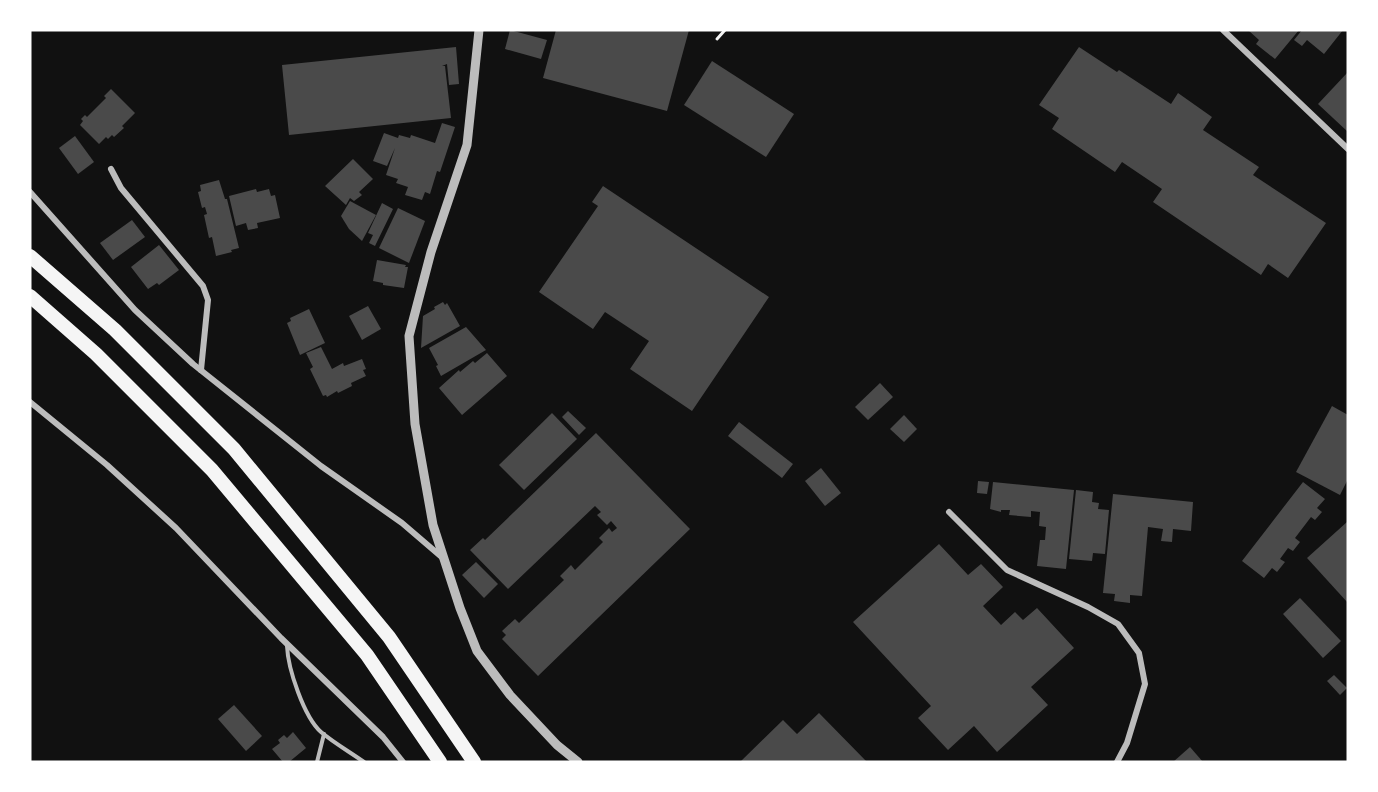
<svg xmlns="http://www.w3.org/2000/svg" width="1378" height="792" font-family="'Fira Sans Condensed',sans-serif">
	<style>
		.building { fill: #4a4a4a }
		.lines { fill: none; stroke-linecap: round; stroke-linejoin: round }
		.path { stroke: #f5f5f5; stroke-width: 3 }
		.service { stroke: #bcbcbc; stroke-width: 4 }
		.minor { stroke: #bcbcbc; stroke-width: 6 }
		.tertiary { stroke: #bcbcbc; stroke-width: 9 }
		.motorway { stroke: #f5f5f5; stroke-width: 14 }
	</style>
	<rect width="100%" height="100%" fill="#111"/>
	<g class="building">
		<polygon points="510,30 547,40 541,59 505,49"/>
		<polygon points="556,30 689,30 667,111 543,78"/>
		<polygon points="1248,30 1299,30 1275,59 1256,44 1259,40"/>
		<polygon points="1302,30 1343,30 1324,54 1307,40 1302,46 1294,40"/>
		<polygon points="456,47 459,84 449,85 447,64 442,66 445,66 451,118 289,135 282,65"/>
		<polygon points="1079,47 1117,72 1119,70 1171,104 1178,93 1212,117 1203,130 1259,167 1253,175 1326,223 1288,278 1268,264 1261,275 1153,202 1162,189 1122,162 1115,172 1052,129 1059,118 1039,105"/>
		<polygon points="712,61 794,114 766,157 684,105"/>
		<polygon points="1348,72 1348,132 1318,104"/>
		<polygon points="111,89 135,113 122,126 124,128 114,137 112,135 108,139 106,137 99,144 80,125 83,121 81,119 85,115 87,117 106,98 104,96"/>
		<polygon points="442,123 455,127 440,172 437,171 430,194 425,192 422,200 405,195 408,187 396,183 398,179 386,175 395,148 387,166 373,161 384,133 398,138 399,135 410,138 411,135 435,143"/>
		<polygon points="75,136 94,162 78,174 59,148"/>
		<polygon points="353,159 373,179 359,192 362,195 354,201 350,198 346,205 325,186"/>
		<polygon points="219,180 225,199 227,199 239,248 231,250 232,252 216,256 212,237 209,238 204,215 207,214 205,207 202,208 198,192 201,191 200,185"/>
		<polygon points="603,186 769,297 692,411 630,369 649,341 605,312 593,329 539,292 598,206 592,202"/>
		<polygon points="256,189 257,192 269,189 271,196 275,195 280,218 257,223 258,228 248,230 246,223 236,226 229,196"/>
		<polygon points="350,201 376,215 362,241 349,229 341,216"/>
		<polygon points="382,203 393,209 375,246 369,243 373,235 368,233"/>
		<polygon points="398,208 425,221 409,263 379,248"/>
		<polygon points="132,220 145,237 113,260 100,243"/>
		<polygon points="159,245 179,270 159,285 157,283 148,289 131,267"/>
		<polygon points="377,260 406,265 405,267 408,267 404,288 383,285 383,283 373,281"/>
		<polygon points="443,302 445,305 447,303 460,326 421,348 423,316 435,309 434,307"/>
		<polygon points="368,306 381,329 362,340 349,316"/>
		<polygon points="309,309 325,343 300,355 287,323 291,321 290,318"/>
		<polygon points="466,327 486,350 441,376 436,366 438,365 429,348"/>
		<polygon points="321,347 332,369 343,363 344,366 362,359 366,369 363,370 366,376 351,383 352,386 338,393 337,391 327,397 326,395 323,396 310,369 313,367 306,353"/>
		<polygon points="487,353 507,376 462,415 439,388 459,370 460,372 473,361 475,363"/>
		<polygon points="880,383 893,397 868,420 855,407"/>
		<polygon points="1332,406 1348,415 1348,479 1340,495 1296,472"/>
		<polygon points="568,411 586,428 579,435 562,417"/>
		<polygon points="552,413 577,439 524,490 499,465"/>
		<polygon points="904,415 917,429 904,442 890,429"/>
		<polygon points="739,422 793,464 782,478 728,436"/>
		<polygon points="596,433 690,529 538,676 502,639 506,635 502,631 515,619 519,623 564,580 560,576 571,565 575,570 603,542 599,538 609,528 612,532 617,528 611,521 607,525 597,515 601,512 595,506 508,589 470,550 483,538 485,540"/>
		<polygon points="821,468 841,493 825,506 805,481"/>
		<polygon points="978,481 989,482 987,494 977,493"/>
		<polygon points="993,482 1074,490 1066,569 1037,566 1040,540 1045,540 1046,527 1039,526 1040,512 1031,511 1031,517 1009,515 1010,510 1001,510 1001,512 990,509"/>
		<polygon points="1303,482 1325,499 1317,508 1322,512 1315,520 1311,517 1295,538 1300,542 1293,551 1288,548 1280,559 1285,562 1277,572 1272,568 1264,578 1242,561"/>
		<polygon points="1076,490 1093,492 1092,502 1099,503 1098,509 1109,510 1105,554 1093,553 1092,561 1069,559"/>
		<polygon points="1113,494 1193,502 1191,531 1173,529 1172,542 1161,541 1163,529 1148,527 1142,596 1130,595 1130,603 1114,601 1115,594 1103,593"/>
		<polygon points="1347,522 1348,523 1348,603 1307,558"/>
		<polygon points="939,544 968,575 981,564 1003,587 983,606 1001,625 1015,612 1023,620 1037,608 1074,648 1031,687 1048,705 997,752 974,726 948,750 918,718 931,706 853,622"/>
		<polygon points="476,562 498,584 484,598 462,575"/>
		<polygon points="1300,598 1341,641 1323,658 1283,614"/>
		<polygon points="1334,675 1347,688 1340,695 1327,681"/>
		<polygon points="234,705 262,736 246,751 218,719"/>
		<polygon points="819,713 867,762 740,762 783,720 797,734"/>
		<polygon points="293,732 306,748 289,762 283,762 272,749 280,743 278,740 284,735 287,738"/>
		<polygon points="1190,747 1203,762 1173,762"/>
	</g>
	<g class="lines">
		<polyline class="path" points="717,39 725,30"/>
		<g class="service">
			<path d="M287,646C288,669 304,717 321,732C334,743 350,752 364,762"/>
			<polyline points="317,762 324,734"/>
		</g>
		<g class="minor">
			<polyline points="1223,30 1348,149"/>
			<polyline points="111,169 121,188 203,286 208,300 201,370"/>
			<polyline points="30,192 135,310 193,364 321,466 402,523 444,559"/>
			<polyline points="30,402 107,465 176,528 281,638 383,737 403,762"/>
			<polyline points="949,512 1007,570 1088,607 1118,624 1139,653 1145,684 1127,743 1117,762"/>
		</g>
		<polyline class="tertiary" points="479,30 467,145 431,252 409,336 415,424 433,525 460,608 477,651 510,695 557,745 578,762"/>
		<g class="motorway">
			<polyline points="30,256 115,330 234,449 389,637 474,762"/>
			<polyline points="30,296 96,354 212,470 367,655 440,762"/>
		</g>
	</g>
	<rect width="1378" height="792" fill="none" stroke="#ffffff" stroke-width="63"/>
</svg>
